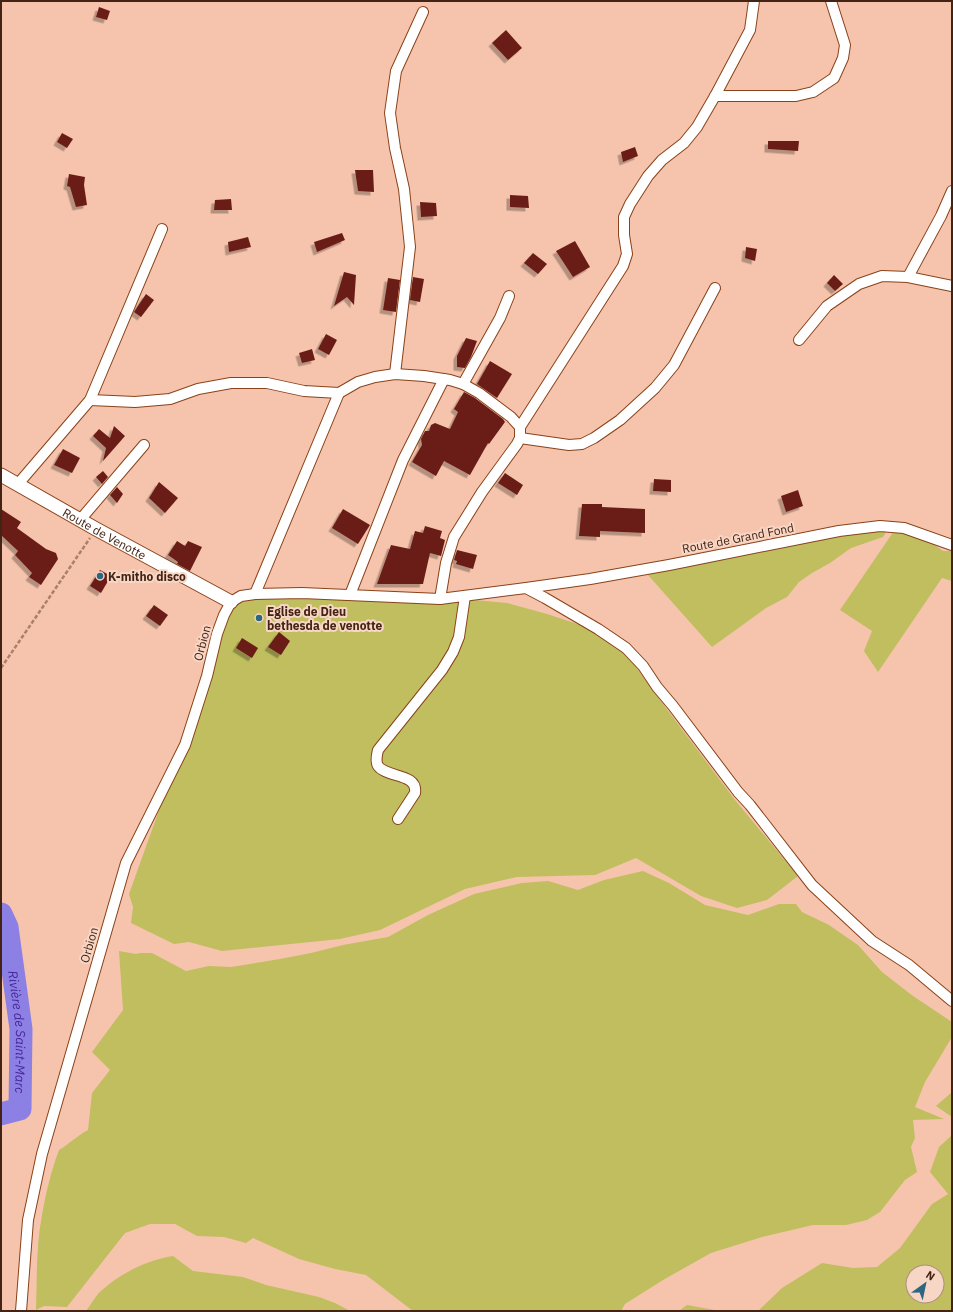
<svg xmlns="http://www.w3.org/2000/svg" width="953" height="1312" font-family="'IBM Plex Sans',sans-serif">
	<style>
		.green { fill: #c0be5f; fill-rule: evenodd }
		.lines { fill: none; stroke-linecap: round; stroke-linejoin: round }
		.river { stroke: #8d80e4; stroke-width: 23 }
		.building { fill: #6a1e19; filter: url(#shadow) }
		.minor-casing { stroke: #894219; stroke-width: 12 }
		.tertiary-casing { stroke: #894219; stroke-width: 15 }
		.path { stroke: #aa806b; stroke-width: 2.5; stroke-dasharray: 4 2; stroke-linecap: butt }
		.minor { stroke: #fff; stroke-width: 10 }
		.tertiary { stroke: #fff; stroke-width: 13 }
		.poi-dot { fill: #2c677f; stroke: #f8d6c5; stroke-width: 1.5 }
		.labels { text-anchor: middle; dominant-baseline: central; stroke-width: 4; stroke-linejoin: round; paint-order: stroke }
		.street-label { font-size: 12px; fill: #432313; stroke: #f8d6c5 }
		.poi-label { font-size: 12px; font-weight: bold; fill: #432313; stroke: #f8d6c5; text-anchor: start }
		.water-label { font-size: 13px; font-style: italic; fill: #45269a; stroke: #f8d6c5 }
	</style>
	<defs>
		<filter id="shadow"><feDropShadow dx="-3.5" dy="3.5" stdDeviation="0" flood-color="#0004"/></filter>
	</defs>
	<rect width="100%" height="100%" fill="#f6c4ac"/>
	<g class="green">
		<polygon points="890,526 883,537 851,548 830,563 812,573 799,582 787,597 766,608 712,647 640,566"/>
		<polygon points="896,528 922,536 943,551 952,551 952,581 942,578 878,672 864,651 872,631 840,610"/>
		<polygon points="250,597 443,597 507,603 547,614 593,629 615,645 633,663 651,688 735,800 798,876 767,900 737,908 701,896 636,858 595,875 517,877 465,889 380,930 340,939 222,951 189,942 174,944 131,923 133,907 129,894 172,774 210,645 221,615"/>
		<path d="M643,871L669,883L705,905L748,915L779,904H796L802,912L829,925L858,945L882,972L913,996L952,1022V1037L925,1082L915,1107L944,1119L913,1120L915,1138L911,1147L917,1172L905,1180L880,1212L867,1220L846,1225H813L762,1237L711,1253L663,1280L625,1304L621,1311H413L366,1275L335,1269L299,1259L253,1238L246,1243L224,1237L197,1236L175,1224H150L125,1233L67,1307L44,1306L36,1310C37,1279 36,1246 42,1215C46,1193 51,1171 59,1150C69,1144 77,1136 88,1130L92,1093L110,1070L92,1052L123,1010L119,951L136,954L140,953H152L186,971L209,966L231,967L280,959L311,953L343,945L388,937L428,915L474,894L522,883L548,881L578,890L604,880Z"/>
		<polygon points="952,1092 952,1117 936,1106"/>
		<path d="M952,1135V1311H758L782,1288L822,1263L853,1268L877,1267L900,1248L932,1204L948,1194L930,1172L939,1147ZM913,1272H937V1296H913Z"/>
		<path d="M173,1256L193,1271L243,1277L266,1285L319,1297L335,1303L350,1311H86C91,1305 95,1296 101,1291C121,1273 147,1260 173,1256Z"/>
		<polygon points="687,1305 720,1311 679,1311"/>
	</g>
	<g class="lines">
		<path class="river" id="s1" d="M1,914L7,927L21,1029L20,1109L1,1114"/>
	</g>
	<g class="building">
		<polygon points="99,7 110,11 107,20 96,17"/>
		<polygon points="506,30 522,48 508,60 492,43"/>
		<polygon points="62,133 73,139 67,148 57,142"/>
		<polygon points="768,141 799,141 798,151 768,149"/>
		<polygon points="635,147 638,156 623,162 621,152"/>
		<polygon points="355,170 373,170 374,192 358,191"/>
		<polygon points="69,174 85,177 84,185 87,205 76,207 70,187 67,186"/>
		<polygon points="510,195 528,196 529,208 510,207"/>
		<polygon points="231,199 232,210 214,210 215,200"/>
		<polygon points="420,202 436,203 437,216 421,217"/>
		<polygon points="342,233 345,240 317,252 314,242"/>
		<polygon points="248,237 251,247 229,252 228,242"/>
		<polygon points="575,241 590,267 573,277 556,251"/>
		<polygon points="746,247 757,249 755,261 745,258"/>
		<polygon points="533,253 547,264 538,274 524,263"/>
		<polygon points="344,272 356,275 354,305 347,297 334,306"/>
		<polygon points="834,275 843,284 835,291 827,283"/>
		<polygon points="413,277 424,279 420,302 410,300"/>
		<polygon points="388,278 400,280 396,312 383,310"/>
		<polygon points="146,294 154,300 141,317 134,312"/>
		<polygon points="326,334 337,340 329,355 318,349"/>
		<polygon points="466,338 477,341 471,357 465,368 457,367 457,356"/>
		<polygon points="312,349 315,360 302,363 299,353"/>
		<polygon points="490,361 512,374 497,398 477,384"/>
		<polygon points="464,392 475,398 503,419 505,422 489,444 488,443 470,475 444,461 436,476 412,462 422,445 421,439 425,431 429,431 431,425 435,423 450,429 458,412 454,409"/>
		<polygon points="114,426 125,436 103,461 106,448 93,436 99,429 110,438"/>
		<polygon points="63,449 80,458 72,473 54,465"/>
		<polygon points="103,471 108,477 102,484 96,477"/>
		<polygon points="505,473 523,485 517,495 498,483"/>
		<polygon points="654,479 671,480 671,492 653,491"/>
		<polygon points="159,482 178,498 165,513 149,498"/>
		<polygon points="117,487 123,494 117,503 110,495"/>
		<polygon points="798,490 803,506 786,512 781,496"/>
		<polygon points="582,504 602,504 602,507 645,509 645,533 600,531 600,537 579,536"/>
		<polygon points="1,509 21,522 17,528 46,549 56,553 58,559 41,585 29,577 32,573 15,555 18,551 1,535"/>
		<polygon points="343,509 370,525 358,544 332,528"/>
		<polygon points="425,526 442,531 440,538 445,540 441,556 430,553 423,584 377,584 391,545 410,549 415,531 423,533"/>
		<polygon points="177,541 185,546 188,541 202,547 190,571 177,564 178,562 168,555"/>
		<polygon points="457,550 477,555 473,569 456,564 457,561 454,560"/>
		<polygon points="100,570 111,576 101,593 90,586"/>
		<polygon points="154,605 168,615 160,626 146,616"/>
		<polygon points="279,632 290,641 281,655 268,647"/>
		<polygon points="242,638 258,648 252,658 236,648"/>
	</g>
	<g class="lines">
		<g class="minor-casing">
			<g id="minor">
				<polyline points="715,96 796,96 813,92 834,78 843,58 845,45 831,1"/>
				<polyline points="908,277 941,216 952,191"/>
				<polyline points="799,340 827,306 859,284 882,276 908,277 952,286"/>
				<polyline points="395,374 410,247 404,189 395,148 390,113 396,71 423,12"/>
				<polyline points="463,384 500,318 509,296"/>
				<polyline points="90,400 135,402 170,399 198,389 231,383 267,383 304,391 339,393 358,382 375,377 395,374 424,376 450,380 463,384 479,393 511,417 520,427"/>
				<polyline points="520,438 569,445 582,444 594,438 620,420 655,388 674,365 715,288"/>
				<polyline points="18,484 90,400 162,229"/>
				<polyline points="80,520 144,445"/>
				<polyline points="526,588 590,579 669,565 839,531 880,526 904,528 952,545"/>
				<polyline points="255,594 339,393"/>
				<polyline points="350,595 403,460 444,379"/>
				<polyline points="440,599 446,563 454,537 482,492 517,444 520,438 520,427 623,266 627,254 624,235 624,217 630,204 648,176 662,160 684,143 697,127 715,96 750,30 754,1"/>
				<path d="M398,819L415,793C418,773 387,778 378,766C375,761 377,755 378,750L442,670L453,652L459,637L465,596"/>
				<polyline points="21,1311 28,1220 42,1154 126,863 185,745 207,676 217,634 224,615 231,602 241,596 255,594 302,593 440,599 526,588 545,598 598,629 626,648 643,666 657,687 673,706 738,792 750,805 812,885 872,941 909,965 952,1001"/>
			</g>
		</g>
		<g class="tertiary-casing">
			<g id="tertiary">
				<path id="s2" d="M1,475L96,529L231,602"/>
			</g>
		</g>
		<polyline class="path" points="1,668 90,538"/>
		<use href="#minor" class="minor"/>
		<use href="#tertiary" class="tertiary"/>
	</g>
	<g class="poi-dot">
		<circle cx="100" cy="576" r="4"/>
		<circle cx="259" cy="618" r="4"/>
	</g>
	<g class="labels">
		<g class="street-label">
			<text stroke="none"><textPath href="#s2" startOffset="119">Route de Venotte</textPath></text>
			<text transform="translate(738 538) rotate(-11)">Route de Grand Fond</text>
			<text transform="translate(202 643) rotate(-75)">Orbion</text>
			<text transform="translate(89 945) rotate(-74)">Orbion</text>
		</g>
		<g class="poi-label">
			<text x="108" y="576">K-mitho disco</text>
			<text x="267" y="611">Eglise de Dieu<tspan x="267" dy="14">bethesda de venotte</tspan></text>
		</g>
		<g class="water-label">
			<text stroke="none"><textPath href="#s1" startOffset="120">Rivière de Saint-Marc</textPath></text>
		</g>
	</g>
	<rect width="953" height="1312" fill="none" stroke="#432313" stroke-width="4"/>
	<g transform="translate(925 1284) rotate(33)"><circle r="19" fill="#f8d6c5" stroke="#b08e7e"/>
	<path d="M0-3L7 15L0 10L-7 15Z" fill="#2c677f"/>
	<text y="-6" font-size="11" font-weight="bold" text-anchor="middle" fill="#432313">N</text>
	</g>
</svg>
